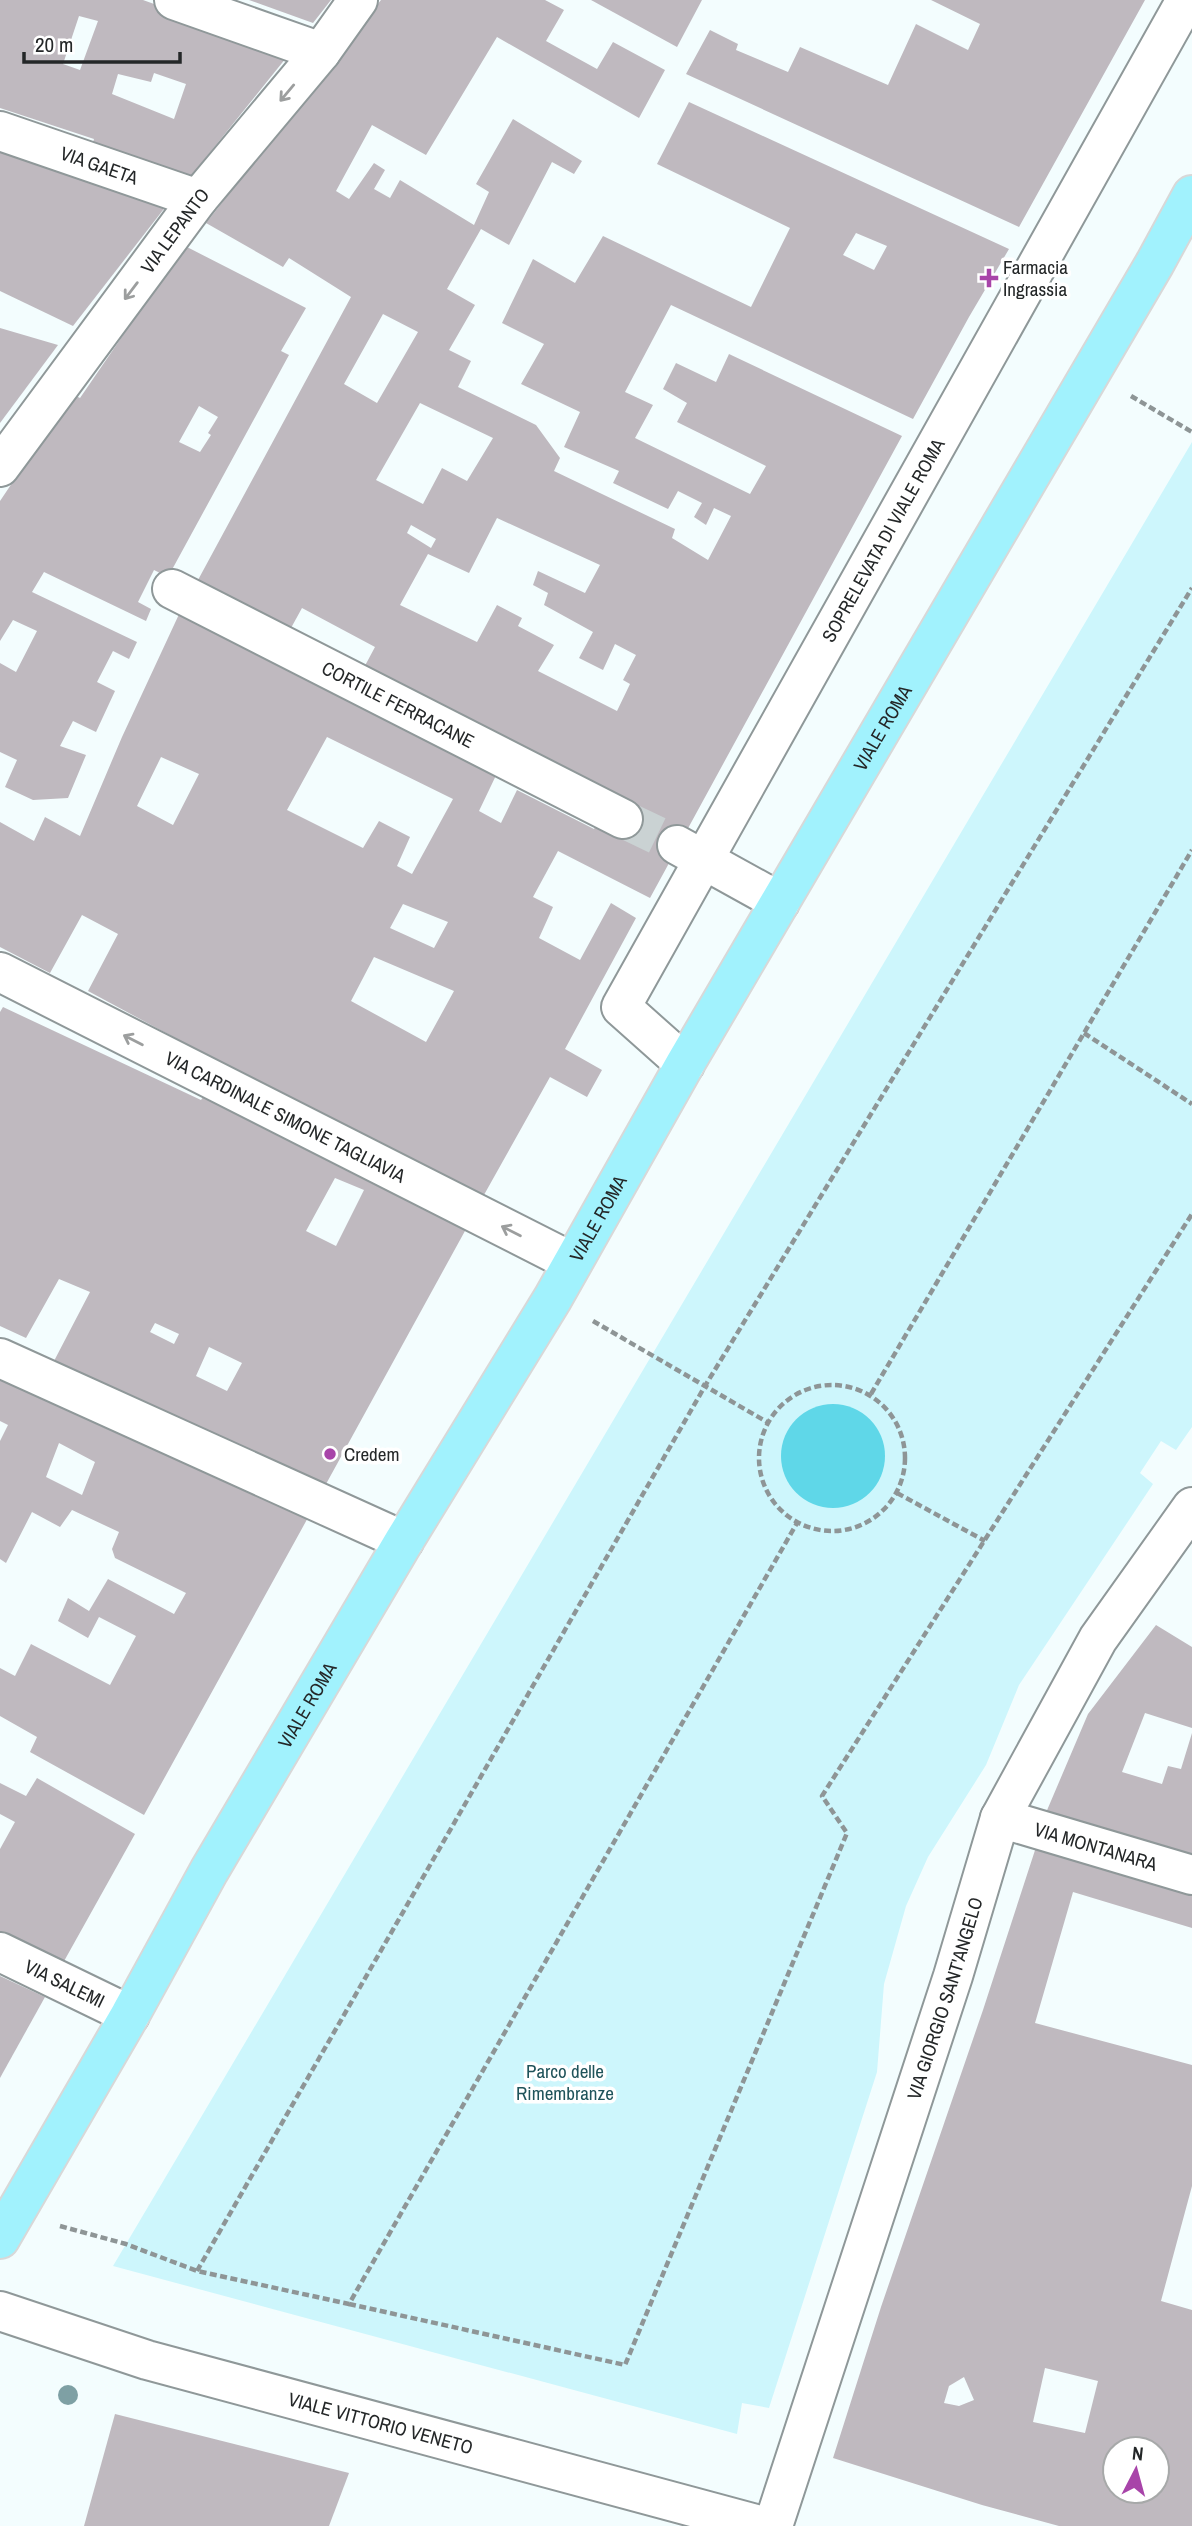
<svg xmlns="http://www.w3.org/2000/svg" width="1192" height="2526" font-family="'Archivo Narrow',sans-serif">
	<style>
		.green { fill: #cdf6fc }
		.water { fill: #5fd7e8 }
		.building { fill: #bfb9bf; fill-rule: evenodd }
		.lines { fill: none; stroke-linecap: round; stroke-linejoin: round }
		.minor-tunnel { stroke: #cad2d3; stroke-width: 38; stroke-dasharray: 38 19; stroke-linecap: butt }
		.minor-casing { stroke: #8f9899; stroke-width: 42 }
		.major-casing { stroke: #d8d8d8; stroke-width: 42 }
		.path { stroke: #8e9596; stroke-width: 4.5; stroke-dasharray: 7 3.5; stroke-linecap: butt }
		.minor { stroke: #fff; stroke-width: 38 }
		.major { stroke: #a1f2fd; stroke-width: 38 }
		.tree { fill: #7ea0a4 }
		.oneway { stroke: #9c9e9e }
		.poi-dot { fill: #a844a9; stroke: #fff; stroke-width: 2.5 }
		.labels { text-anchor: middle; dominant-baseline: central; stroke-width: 7; stroke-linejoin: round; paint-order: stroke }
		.street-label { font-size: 19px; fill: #242728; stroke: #fff }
		.poi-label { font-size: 19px; fill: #242728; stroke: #fff; text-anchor: start }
		.park-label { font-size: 19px; fill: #1f535a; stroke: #fff }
	</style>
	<rect width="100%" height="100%" fill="#f3fdfe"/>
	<polygon class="green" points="1192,442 1192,1427 1176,1450 1161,1441 1140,1473 1153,1484 1019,1685 986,1765 928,1857 906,1906 884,1984 877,2072 769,2408 742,2403 737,2434 113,2266"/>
	<circle class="water" cx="833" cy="1456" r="52"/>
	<g class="building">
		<path d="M0,0H143L290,53L187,181L91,149L94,139L0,108ZM79,16L98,21L80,70L63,64ZM154,73L186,84L174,119L112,94L118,74L151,82Z"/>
		<polygon points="249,0 331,0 313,23"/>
		<path d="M381,0H545L564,10L546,41L597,69L613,42L665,70L639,118L497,37L426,155L372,125L336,191L349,199L374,163L385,170L374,189L390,198L400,180L474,225L489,192L476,184L513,119L582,161L574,174L552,162L509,245L481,229L447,289L475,305L449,350L471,361L458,387L536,425L560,458L554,471L675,529L672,538L708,560L731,516L714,508L706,525L694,517L702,503L678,491L668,509L613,483L619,471L564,447L580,412L521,384L544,344L502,323L533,259L575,283L603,236L751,307L790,228L657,164L689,102L1009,249L969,317L913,419L671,305L625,392L653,405L635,438L750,494L766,466L677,422L687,403L663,389L676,363L716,382L729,354L902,436L650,898L558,851L533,897L553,907L539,938L580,960L611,903L636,918L565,1049L602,1070L587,1097L550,1077L480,1202L88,991L118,934L82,915L50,973L0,947V822L34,841L45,817L80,836L122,737L181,610L500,767L479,811L501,823L517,790L594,829L600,818L360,675L375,647L302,608L291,628L198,580L351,297L289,258L283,267L206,223ZM856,233L887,246L874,270L843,255ZM383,314L418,332L377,403L344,384ZM420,403L493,438L467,481L442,468L423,504L376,480ZM497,518L600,565L585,593L538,571L533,585L548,593L544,605L593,632L579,658L603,670L615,644L636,655L623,680L630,684L617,711L538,671L554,645L518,626L522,618L497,605L477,642L400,605L428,554L469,573ZM411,525L436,539L431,548L407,533ZM327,737L453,799L412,874L397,866L410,837L379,821L363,848L287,810ZM161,757L199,774L173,825L137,806ZM403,904L448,922L434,948L390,928ZM374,957L454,991L426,1042L351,1001Z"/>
		<polygon points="591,0 702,0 677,47"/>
		<polygon points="931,0 1145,0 1019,227 686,74 710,30 738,44 736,50 788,72 800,47 888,85 916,24 968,50 980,24"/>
		<polygon points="0,149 170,201 73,326 0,291"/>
		<path d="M187,247L306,308L281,351L289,355L168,577L154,570L138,602L151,609L146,621L44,572L32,592L137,642L129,659L113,651L97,682L115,691L96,732L73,721L60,746L86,755L68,798L33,800L5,787L17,760L0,752V663L16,672L37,631L13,620L0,641V501L72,394L80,398L165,274ZM199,406L218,417L208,433L211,435L200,452L179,442Z"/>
		<polygon points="0,328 58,345 0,423"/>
		<path d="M3,1007L201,1100L206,1093L471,1220L320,1495L54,1361L90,1292L59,1279L26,1338L0,1326V1012ZM335,1178L364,1190L336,1246L306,1231ZM155,1323L179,1334L174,1344L150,1332ZM209,1347L242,1363L227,1391L196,1376Z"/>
		<path d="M0,1378L310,1514L144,1815L30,1752L37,1737L0,1716V1668L15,1676L31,1644L110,1685L136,1636L99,1617L88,1638L58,1621L68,1598L89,1611L108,1579L174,1614L186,1593L115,1558L112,1549L119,1532L72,1510L60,1527L32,1512L6,1563L0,1559V1441L8,1425L0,1421ZM59,1443L95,1462L82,1495L46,1477Z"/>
		<polygon points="1156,1625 1192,1647 1192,1728 1145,1713 1122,1772 1162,1784 1168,1766 1181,1769 1192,1733 1192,1859 1045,1815 1088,1714"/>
		<polygon points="37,1778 135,1834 63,1963 0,1932 0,1849 15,1822 0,1814 0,1783 26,1796"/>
		<path d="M1038,1841L1192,1888V1928L1073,1892L1035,2023L1192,2065V2186L1161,2301L1192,2310V2526H1059L982,2505L833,2458L881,2307L983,2010ZM1045,2368L1098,2381L1085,2433L1033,2422ZM964,2377L974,2400L959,2406L944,2403L949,2386ZM1115,2449H1157V2491H1115Z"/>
		<polygon points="0,1976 45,1997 0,2078"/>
		<polygon points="115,2414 349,2473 329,2526 84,2526"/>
	</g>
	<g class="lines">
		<polyline class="minor-tunnel" points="623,819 677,845"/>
		<g class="minor-casing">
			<g id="minor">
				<polyline points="174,0 321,52"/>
				<path id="s1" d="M0,131L198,199"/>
				<path id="s2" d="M0,467L198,199L321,52L358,0"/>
				<path id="s3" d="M172,589L623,819"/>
				<polyline points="677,845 780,902"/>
				<path id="s4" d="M0,972L572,1262"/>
				<path id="s5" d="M685,1064L621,1007L1186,0"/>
				<polyline points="0,1358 404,1541"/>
				<path id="s6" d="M1000,1818L1192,1875"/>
				<path id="s7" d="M0,1952L130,2015"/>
				<path id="s8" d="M0,2311L147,2360L763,2526"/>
				<path id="s9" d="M773,2526L953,1976L1000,1818L1098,1639L1192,1507"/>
			</g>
		</g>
		<g class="major-casing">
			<g id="major">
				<path id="s10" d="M0,2239L130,2015L209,1871L404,1541L553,1298L685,1064L1155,263L1192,195"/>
			</g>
		</g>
		<g class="path">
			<polyline points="1131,396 1192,432"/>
			<polyline points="1084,1033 1192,1104"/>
			<polyline points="593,1321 767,1422"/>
			<circle cx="832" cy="1458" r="73"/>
			<polyline points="871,1394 1192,850"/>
			<polyline points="897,1493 985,1541"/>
			<polyline points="60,2226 126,2244 197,2271 349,2304 797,1523"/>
			<polyline points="197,2271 705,1386 1192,588"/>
			<polyline points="349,2304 625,2365 847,1833 822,1796 1192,1214"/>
		</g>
		<use href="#minor" class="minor"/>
		<use href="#major" class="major"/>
	</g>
	<circle class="tree" cx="68" cy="2395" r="10"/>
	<defs><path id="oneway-shaft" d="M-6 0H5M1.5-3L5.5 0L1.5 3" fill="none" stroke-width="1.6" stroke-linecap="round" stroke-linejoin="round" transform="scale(1.75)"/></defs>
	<g class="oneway">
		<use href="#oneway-shaft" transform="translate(287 93) rotate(130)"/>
		<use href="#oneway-shaft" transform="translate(131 291) rotate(127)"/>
		<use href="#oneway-shaft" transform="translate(133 1040) rotate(-153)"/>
		<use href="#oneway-shaft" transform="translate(511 1231) rotate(-153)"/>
	</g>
	<g class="poi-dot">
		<path d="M985.5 267.5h7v7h7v7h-7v7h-7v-7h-7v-7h7z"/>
		<circle cx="330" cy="1454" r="7"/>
	</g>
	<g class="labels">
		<g class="street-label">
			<text stroke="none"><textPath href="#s1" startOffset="105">VIA GAETA</textPath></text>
			<text stroke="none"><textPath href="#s2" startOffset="294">VIA LEPANTO</textPath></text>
			<text stroke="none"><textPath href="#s5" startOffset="621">SOPRELEVATA DI VIALE ROMA</textPath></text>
			<text stroke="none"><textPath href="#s3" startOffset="254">CORTILE FERRACANE</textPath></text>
			<text stroke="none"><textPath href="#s10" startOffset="1750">VIALE ROMA</textPath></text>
			<text stroke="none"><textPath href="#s4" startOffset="320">VIA CARDINALE SIMONE TAGLIAVIA</textPath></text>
			<text stroke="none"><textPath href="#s10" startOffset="1183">VIALE ROMA</textPath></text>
			<text stroke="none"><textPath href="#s10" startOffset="616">VIALE ROMA</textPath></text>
			<text stroke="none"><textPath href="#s6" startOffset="100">VIA MONTANARA</textPath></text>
			<text stroke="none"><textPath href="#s7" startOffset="72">VIA SALEMI</textPath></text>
			<text stroke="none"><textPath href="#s9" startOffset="555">VIA GIORGIO SANT'ANGELO</textPath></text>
			<text stroke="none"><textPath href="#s8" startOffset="397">VIALE VITTORIO VENETO</textPath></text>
		</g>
		<g class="poi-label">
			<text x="1003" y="267">Farmacia<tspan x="1003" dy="22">Ingrassia</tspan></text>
			<text x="344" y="1454">Credem</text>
		</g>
		<g class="park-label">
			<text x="565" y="2071">Parco delle<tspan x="565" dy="22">Rimembranze</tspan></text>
		</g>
	</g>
	<g transform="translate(1136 2470) rotate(6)"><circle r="33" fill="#ffffff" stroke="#a7a9a9" stroke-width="2"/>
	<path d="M0-5L12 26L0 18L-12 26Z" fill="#a844a9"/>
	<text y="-10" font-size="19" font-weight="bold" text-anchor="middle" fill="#242728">N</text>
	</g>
	<path d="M24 52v10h156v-10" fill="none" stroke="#242728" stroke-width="3.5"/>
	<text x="35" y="52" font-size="21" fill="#242728" stroke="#ffffff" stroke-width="5" paint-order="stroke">20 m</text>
</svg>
